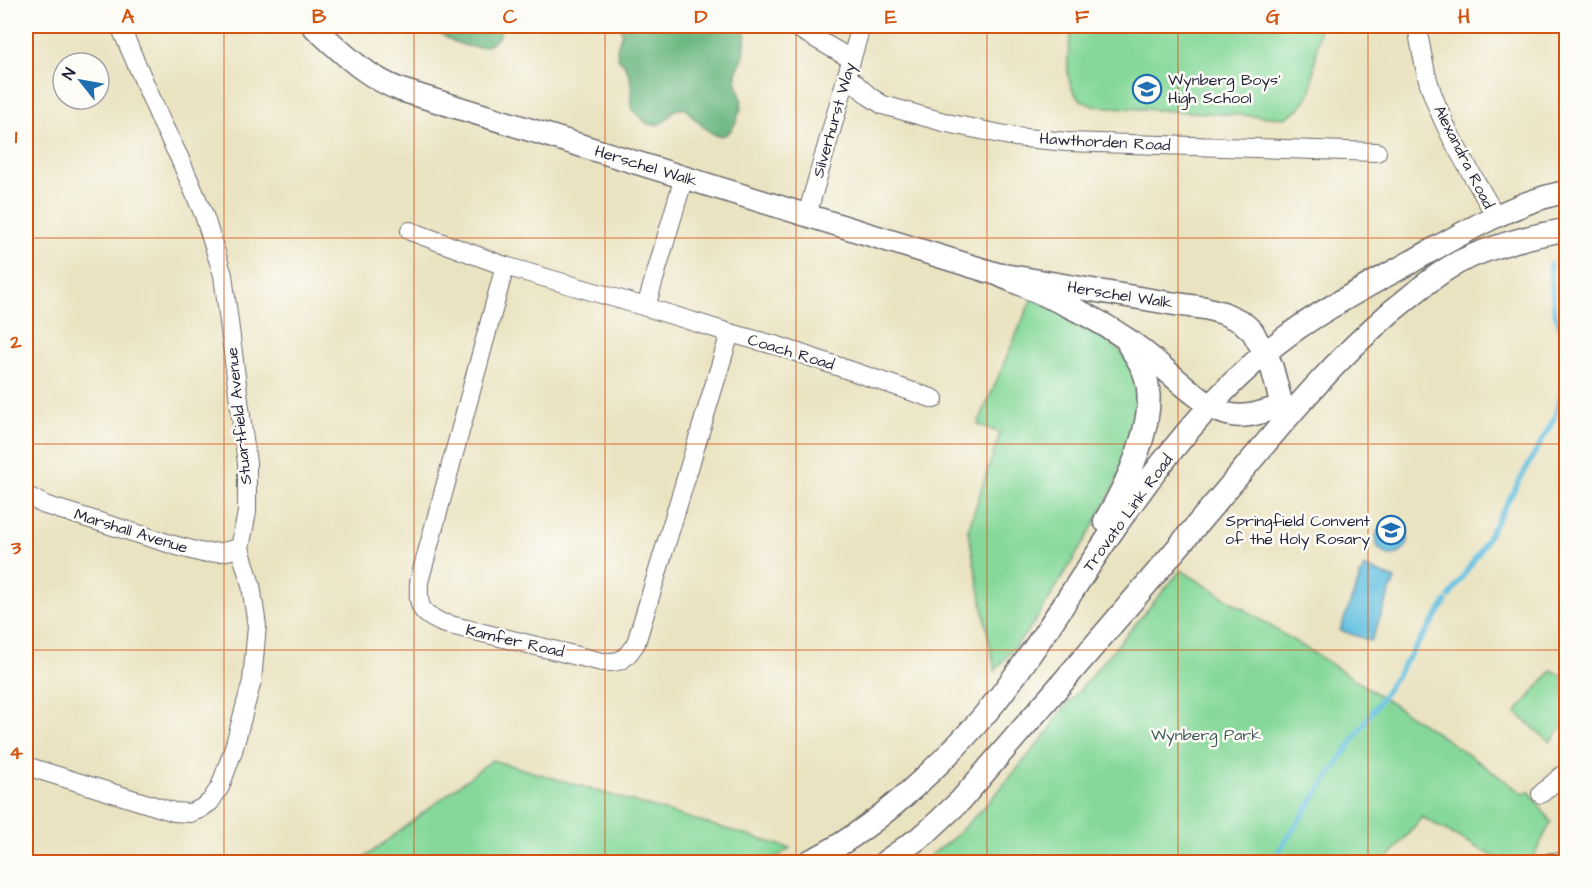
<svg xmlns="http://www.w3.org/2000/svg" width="1592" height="888" font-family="'Architects Daughter',sans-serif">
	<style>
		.green { fill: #85d89a; stroke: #547d6a; stroke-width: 1.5 }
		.forest { fill: #6cb882; stroke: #476d5e; stroke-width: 1.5 }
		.water { fill: #63c0e1; stroke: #42718e; stroke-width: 1.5 }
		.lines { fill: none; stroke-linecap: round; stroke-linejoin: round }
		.stream { stroke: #63c0e1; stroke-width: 5 }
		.minor-casing { stroke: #68666a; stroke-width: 20 }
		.major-casing { stroke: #68666a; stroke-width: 25 }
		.minor { stroke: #fff; stroke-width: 18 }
		.major { stroke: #fff; stroke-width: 22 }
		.grid { fill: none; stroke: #d45411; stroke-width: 1.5; stroke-opacity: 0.55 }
		.labels { text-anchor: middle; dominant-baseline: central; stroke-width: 5; stroke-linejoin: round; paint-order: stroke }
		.poi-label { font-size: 16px; fill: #22223b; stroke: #fdfcf7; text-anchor: start }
		.street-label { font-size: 16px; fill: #22223b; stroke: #fdfcf7 }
		.park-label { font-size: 16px; fill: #405958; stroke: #fdfcf7 }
		.neatline { fill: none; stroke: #d45411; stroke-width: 2 }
		.grid-label { font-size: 20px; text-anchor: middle; font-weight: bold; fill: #d45411 }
	</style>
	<rect width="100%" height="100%" fill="#fdfcf7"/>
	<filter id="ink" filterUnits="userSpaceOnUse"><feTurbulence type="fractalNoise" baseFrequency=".0167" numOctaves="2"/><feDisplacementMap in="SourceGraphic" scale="12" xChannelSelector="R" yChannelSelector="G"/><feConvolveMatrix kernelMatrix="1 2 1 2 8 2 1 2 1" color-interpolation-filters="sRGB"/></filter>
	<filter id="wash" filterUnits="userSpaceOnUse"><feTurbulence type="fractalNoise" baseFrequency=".008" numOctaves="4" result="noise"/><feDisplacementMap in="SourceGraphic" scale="24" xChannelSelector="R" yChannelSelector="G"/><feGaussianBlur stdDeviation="1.35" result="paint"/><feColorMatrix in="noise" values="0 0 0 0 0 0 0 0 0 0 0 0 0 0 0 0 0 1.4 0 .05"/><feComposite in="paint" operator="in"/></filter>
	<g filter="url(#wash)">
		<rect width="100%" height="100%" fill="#eae3c1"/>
		<g class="green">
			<path d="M1072,26H1320L1311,91L1299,109L1285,118L1094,106C1058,96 1068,54 1072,26Z"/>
			<path d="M1032,298C1063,313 1119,339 1135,370C1138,375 1138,382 1139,388C1145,443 1091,532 1061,579C1053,593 1044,607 1035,621C1023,638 1008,654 995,671L968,530L1000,433L978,424Z"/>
			<polygon points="1181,570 1331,664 1443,737 1524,794 1529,791 1551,822 1531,862 1503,862 1422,817 1385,862 922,862 953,838 989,802 1050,730 1055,719"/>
			<polygon points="1552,670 1566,678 1566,723 1550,742 1516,713"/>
			<polygon points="492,760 790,848 770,862 359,862"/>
		</g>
		<g class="forest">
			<path d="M433,26H500C501,32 499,38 493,42C475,55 446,41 433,26Z"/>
			<path d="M620,26H745C746,37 746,47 743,58C741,64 736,69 736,75C735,86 744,96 741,107C741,110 739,113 738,116C725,156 701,125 685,108L674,110C669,119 658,129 647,123C644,122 642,119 640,117C636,113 632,111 631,106C630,102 631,96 631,92C632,78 628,67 618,58L617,49L622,32Z"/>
		</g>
		<g class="water">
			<circle cx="1392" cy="539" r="16"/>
			<polygon points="1364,567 1395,579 1371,641 1340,630"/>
		</g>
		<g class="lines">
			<g class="stream">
				<polyline points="1550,264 1554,311 1566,341 1566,368"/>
				<polyline points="1449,597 1480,551 1554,419 1566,375"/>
				<polyline points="1273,862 1280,849 1446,602"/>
			</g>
		</g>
	</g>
	<g filter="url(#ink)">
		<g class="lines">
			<g class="minor-casing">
				<g id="minor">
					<polyline points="794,26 851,59"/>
					<path d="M1417,26C1420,44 1423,62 1428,80C1442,129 1472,173 1496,217"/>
					<polyline points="847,76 869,96 883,105 947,123 1015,137 1067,142 1377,152"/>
					<polyline points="807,215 861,26"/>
					<polyline points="410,231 505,266 646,307 730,333 778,346 934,399"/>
					<path d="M505,266L419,582C418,607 419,612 442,623L602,662C623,663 625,659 636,643L730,333"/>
					<polyline points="646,307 684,177"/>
					<polyline points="26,495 45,505 177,546 203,553 222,552 240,548"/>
					<polyline points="26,766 174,812 190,813 200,809 210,802 220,787 233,751 252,681 257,626 251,585 240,548 247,512 247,463 223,275 204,215 179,157 162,123 120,26"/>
					<polyline points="1541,794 1566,772"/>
					<polyline points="1550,862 1556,862"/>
				</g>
			</g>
			<g class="major-casing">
				<g id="major">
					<path d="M313,26C342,52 364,76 401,90L997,274L1169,303L1205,308L1223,313L1242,322L1253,332L1257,340L1266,353L1272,368L1282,406C1263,412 1243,420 1224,413C1213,410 1205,402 1197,396C1172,377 1151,355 1125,338C1085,311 1040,293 997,274"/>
					<path d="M1105,521C1126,486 1158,419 1146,378C1143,366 1136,356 1129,346"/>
					<path d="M808,862C842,846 873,823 902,798C936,768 967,737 996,701C1043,641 1081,575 1125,513C1151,476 1179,440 1209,407C1236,378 1266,350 1298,328C1334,303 1373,283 1411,262C1456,237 1515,201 1566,192"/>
					<path d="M885,862L926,833L960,801C1042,706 1125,611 1205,515C1265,445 1322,371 1392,311C1411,296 1430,279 1450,267C1480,249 1532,235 1566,230"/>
				</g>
			</g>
			<use href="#minor" class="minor"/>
			<use href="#major" class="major"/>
		</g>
	</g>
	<path class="grid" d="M224,26V862M414,26V862M605,26V862M796,26V862M987,26V862M1178,26V862M1368,26V862M26,238H1566M26,444H1566M26,650H1566"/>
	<defs>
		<g id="school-ring" transform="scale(1.5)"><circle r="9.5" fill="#fdfcf7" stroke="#1f6fb2" stroke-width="1.5"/><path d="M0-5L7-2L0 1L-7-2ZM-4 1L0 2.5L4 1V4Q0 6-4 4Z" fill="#1f6fb2"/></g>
	</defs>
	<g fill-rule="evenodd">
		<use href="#school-ring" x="1147" y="89"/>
		<use href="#school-ring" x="1391" y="530"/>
	</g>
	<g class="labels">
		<g class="poi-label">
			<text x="1168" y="80">Wynberg Boys'<tspan x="1168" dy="18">High School</tspan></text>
			<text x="1370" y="521" text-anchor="end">Springfield Convent<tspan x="1370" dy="18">of the Holy Rosary</tspan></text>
		</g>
		<g class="street-label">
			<text transform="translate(834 120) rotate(-74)">Silverhurst Way</text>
			<text transform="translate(1105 142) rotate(3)">Hawthorden Road</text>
			<text transform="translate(1464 157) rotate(63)">Alexandra Road</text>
			<text transform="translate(646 166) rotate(17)">Herschel Walk</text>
			<text transform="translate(1120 295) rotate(9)">Herschel Walk</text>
			<text transform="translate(791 352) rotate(17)">Coach Road</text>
			<text transform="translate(239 416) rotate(-96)">Stuartfield Avenue</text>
			<text transform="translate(1128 513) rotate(-54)">Trovato Link Road</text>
			<text transform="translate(131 531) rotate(17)">Marshall Avenue</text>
			<text transform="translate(515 641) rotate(13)">Kamfer Road</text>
		</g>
		<g class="park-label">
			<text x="1206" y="735">Wynberg Park</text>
		</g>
	</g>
	<rect width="1592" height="888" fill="none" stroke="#fdfcf7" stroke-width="66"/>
	<g transform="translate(81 81) rotate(301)"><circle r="28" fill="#fdfcf7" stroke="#a5a5ac" stroke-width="1.5"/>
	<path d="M0-4.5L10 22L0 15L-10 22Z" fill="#1f6fb2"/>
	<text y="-9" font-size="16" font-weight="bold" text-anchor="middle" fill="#22223b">N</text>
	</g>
	<rect x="33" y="33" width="1526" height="822" class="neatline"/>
	<g class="grid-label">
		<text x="128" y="23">A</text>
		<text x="319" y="23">B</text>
		<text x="510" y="23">C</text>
		<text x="701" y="23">D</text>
		<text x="891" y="23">E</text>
		<text x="1082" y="23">F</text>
		<text x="1273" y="23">G</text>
		<text x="1464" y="23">H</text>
		<text x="16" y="143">1</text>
		<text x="16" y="348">2</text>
		<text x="16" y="554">3</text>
		<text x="16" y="759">4</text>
	</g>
</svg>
